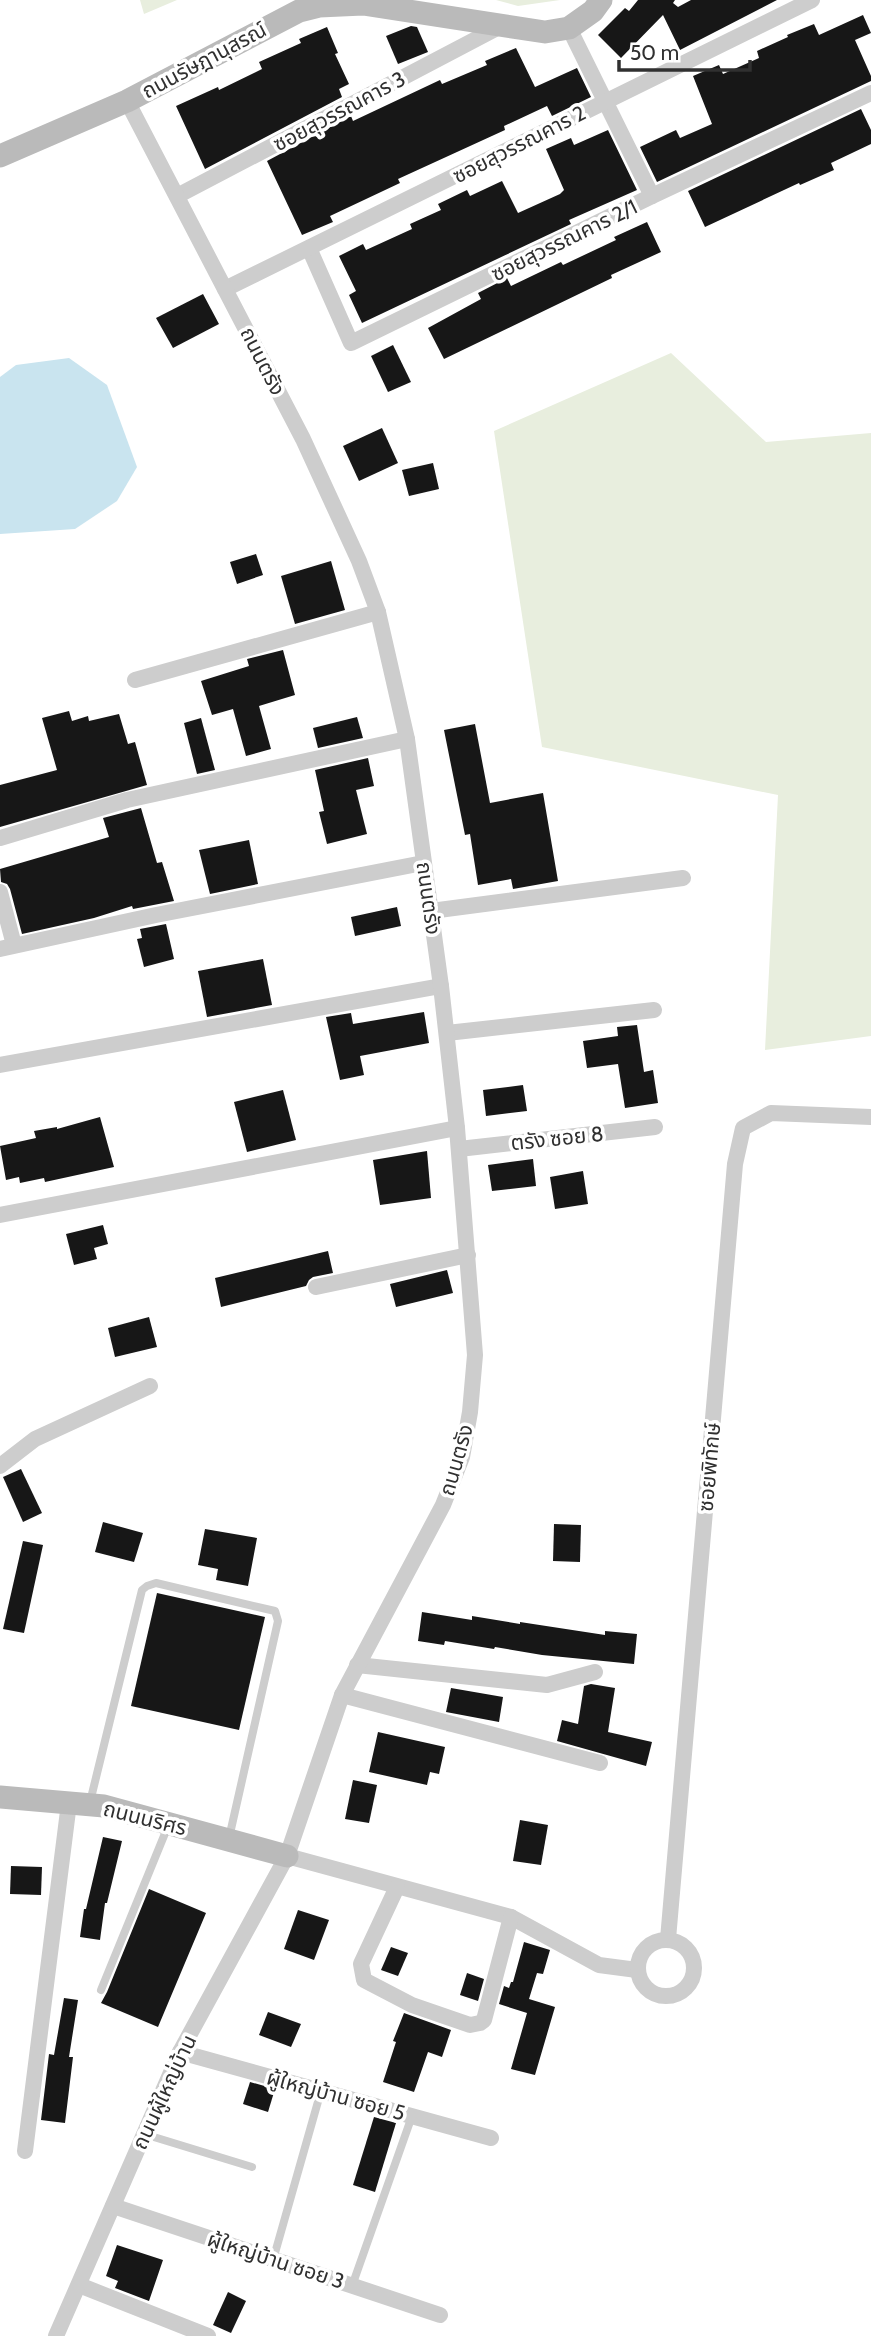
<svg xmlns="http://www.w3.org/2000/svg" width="871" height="2336" font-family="Cabin,'Noto Sans Thai',sans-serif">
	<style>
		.green { fill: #e8eede }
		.water { fill: #c9e4ef }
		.building { fill: #171717 }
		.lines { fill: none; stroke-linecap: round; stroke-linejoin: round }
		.lane { stroke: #cdcdcd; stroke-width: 8 }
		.street { stroke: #cdcdcd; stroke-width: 16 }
		.secondary { stroke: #bababa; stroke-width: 23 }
		.labels { text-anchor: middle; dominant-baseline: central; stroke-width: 7; stroke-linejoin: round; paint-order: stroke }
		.street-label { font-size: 21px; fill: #303030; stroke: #fff }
	</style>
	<rect width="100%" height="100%" fill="#fff"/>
	<g class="green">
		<polygon points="140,0 177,0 144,14"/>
		<polygon points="496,0 560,0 518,6"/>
		<polygon points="671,353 766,442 871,433 871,1036 765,1050 778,795 542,747 494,431"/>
	</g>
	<polygon class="water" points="69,358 107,385 137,467 117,501 75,529 0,534 0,377 16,365"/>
	<g class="building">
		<polygon points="638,0 675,0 673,3 678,7 691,0 777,0 680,50 663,15 621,58 598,35 625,8 629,11"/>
		<polygon points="863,15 871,33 855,40 871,76 871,81 657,182 640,147 676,130 680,138 712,124 693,76 719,65 723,74 759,58 757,51 788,37 787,35 814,24 819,35"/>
		<polygon points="411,26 417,27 428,52 398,64 386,36"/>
		<polygon points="327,27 338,53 335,54 349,84 339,89 342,97 205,169 176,106 218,87 219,90 262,69 259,62 301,43 299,39"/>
		<polygon points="516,48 535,87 577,68 591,97 552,116 547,106 504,126 505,130 398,179 400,183 330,216 333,222 302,235 267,161 351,116 353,121 440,80 442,84 487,65 485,61"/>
		<polygon points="861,109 871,130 871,144 831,163 834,170 800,185 799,183 705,227 688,191"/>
		<polygon points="608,130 637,190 569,220 571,224 362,323 349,295 356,291 339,256 363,244 366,250 412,229 410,224 441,210 438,204 467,190 470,196 502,181 518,213 560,194 564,190 546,149 571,138 574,145"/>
		<polygon points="647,222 661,252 611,275 612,278 444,359 428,328 481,299 478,293 507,278 511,286 561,262 563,265 616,240 614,237"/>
		<polygon points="203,294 219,324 173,348 156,318"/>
		<polygon points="393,345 411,382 388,392 371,356"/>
		<polygon points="382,428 398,463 359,481 343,446"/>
		<polygon points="433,463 439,489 409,496 402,470"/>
		<polygon points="256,554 263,575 237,584 230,562"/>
		<polygon points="331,561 345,610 295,624 281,576"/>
		<polygon points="283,650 295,695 259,706 271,749 246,756 233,709 212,715 201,681 249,666 247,659"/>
		<polygon points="69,711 72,721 88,716 89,721 119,714 128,744 135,742 147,785 0,827 0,785 57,770 42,718"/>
		<polygon points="357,717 363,738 318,748 313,728"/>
		<polygon points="201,718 215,770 197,774 184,723"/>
		<polygon points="475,724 490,803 543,793 558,881 513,889 511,879 478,885 470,834 465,835 444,730"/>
		<polygon points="368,758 374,786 356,790 367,834 327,844 319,812 324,811 315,770"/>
		<polygon points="141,808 157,863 162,862 174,901 133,909 132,906 94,918 22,934 10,889 7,884 1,882 0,869 109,837 103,818"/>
		<polygon points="249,840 258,884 210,894 199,850"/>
		<polygon points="397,907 401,926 355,936 351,917"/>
		<polygon points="166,924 174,959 144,967 137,939 142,938 140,929"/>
		<polygon points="263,959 272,1005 207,1017 198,971"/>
		<polygon points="424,1012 429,1043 360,1056 364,1075 340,1080 326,1017 351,1013 353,1024"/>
		<polygon points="637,1025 644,1072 653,1070 658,1103 625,1108 618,1064 587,1068 583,1041 618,1036 617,1027"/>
		<polygon points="523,1085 527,1111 486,1116 483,1090"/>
		<polygon points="283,1090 296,1140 247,1152 234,1102"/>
		<polygon points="100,1117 114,1167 45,1182 44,1178 20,1183 19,1177 6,1180 0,1146 36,1138 34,1131 57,1127 57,1129"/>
		<polygon points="427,1151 431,1198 380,1205 373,1160"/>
		<polygon points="533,1159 536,1186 492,1191 488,1165"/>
		<polygon points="583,1171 588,1204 555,1209 550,1177"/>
		<polygon points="103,1225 108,1244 94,1248 97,1259 74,1265 66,1234"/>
		<polygon points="328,1251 333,1273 313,1277 309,1280 306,1286 221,1307 215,1278"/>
		<polygon points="447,1270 453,1293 396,1307 390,1284"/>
		<polygon points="149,1317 157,1347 115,1357 108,1328"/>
		<polygon points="21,1469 42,1513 23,1522 3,1477"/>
		<polygon points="103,1522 143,1533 134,1562 95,1552"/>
		<polygon points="554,1524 581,1525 580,1562 553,1561"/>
		<polygon points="205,1529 257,1538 248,1586 216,1580 218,1569 198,1565"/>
		<polygon points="23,1541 43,1545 24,1633 3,1629"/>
		<polygon points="157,1593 265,1617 239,1730 131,1706"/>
		<polygon points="422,1612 472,1620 472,1616 520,1624 520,1622 605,1635 605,1631 637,1634 634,1664 542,1655 495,1647 494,1649 445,1641 444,1645 418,1641"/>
		<polygon points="591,1684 615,1688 608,1732 652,1742 646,1766 557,1741 562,1720 578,1724 584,1686"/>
		<polygon points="451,1688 503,1697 499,1722 446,1712"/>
		<polygon points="378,1732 445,1747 439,1774 430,1772 427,1785 369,1772"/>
		<polygon points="353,1780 377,1785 369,1823 345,1819"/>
		<polygon points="520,1820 548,1825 541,1865 513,1861"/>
		<polygon points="103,1837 122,1841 107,1903 105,1903 100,1940 80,1937 84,1909 86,1909"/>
		<polygon points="11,1866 42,1867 41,1895 10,1894"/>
		<polygon points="149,1889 206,1913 158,2027 101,2003 107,1992"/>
		<polygon points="298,1910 329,1920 314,1960 284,1949"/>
		<polygon points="524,1942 550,1950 543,1974 537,1973 529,1999 555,2007 535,2075 511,2069 527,2013 499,2004 504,1986 509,1988 511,1982 513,1982"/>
		<polygon points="391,1947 408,1953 398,1976 381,1970"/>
		<polygon points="467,1973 484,1979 478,2001 460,1995"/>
		<polygon points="64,1998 78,2000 69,2057 73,2057 65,2123 41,2120 49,2054 54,2055"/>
		<polygon points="268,2012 301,2024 291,2047 259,2035"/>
		<polygon points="404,2013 451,2030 442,2057 428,2052 414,2092 383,2082 396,2042 393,2041"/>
		<polygon points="250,2082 275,2089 268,2112 243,2104"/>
		<polygon points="374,2117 396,2123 375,2192 353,2185"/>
		<polygon points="117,2245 163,2260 149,2301 115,2288 118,2281 106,2276"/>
		<polygon points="228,2292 246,2301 231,2333 213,2325"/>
	</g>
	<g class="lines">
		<g class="lane">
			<polyline points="90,1802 142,1590 147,1586 156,1583 275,1611 278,1621 229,1838"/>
			<polyline points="101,1990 168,1826"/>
			<polyline points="144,2134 252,2167"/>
			<polyline points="273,2260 321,2091"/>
			<polyline points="352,2286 412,2116"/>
		</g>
		<g class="street">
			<polyline points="569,28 652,196"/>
			<polyline points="177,196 501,26"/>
			<polyline points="309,248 351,343 652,196 871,93"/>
			<polyline points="225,289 812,0"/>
			<polyline points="135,680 378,612"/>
			<polyline points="0,838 127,800 407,739"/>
			<polyline points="0,892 14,945"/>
			<polyline points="431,911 683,878"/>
			<polyline points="0,949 156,915 423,863"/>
			<polyline points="447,1033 654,1010"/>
			<polyline points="0,1065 441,986"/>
			<polyline points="459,1149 655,1127"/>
			<polyline points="0,1215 457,1128"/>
			<polyline points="316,1287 468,1255"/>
			<polyline points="0,1466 35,1439 150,1386"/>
			<polyline points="357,1665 547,1685 595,1672"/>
			<polyline points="342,1695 600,1763"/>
			<polyline points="287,1856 511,1917 599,1965 637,1970"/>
			<polyline points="397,1887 361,1964 364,1980 412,2005 470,2025 480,2023 484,2020 511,1917"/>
			<polyline points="668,1939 735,1164 743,1128 771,1113 871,1117"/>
			<circle cx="666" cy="1968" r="28"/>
			<polyline points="180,2052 491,2138"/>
			<polyline points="25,2151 69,1803"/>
			<polyline points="113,2206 440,2315"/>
			<polyline points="79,2285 208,2336"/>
			<polyline points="56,2336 180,2052 287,1856 342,1695 443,1505 462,1457 470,1412 475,1355 457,1128 441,986 407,739 378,612 359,561 303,439 127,101"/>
		</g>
		<g class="secondary">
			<polyline points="0,156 127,101 299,11 319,6 363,4 545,32 569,28 593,11 601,0"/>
			<polyline points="0,1797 104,1806 287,1856"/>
		</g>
	</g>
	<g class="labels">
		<g class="street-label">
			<text transform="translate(204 60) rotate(-28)">ถนนรัษฎานุสรณ์</text>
			<text transform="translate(339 111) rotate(-28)">ซอยสุวรรณคาร 3</text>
			<text transform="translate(519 144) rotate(-27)">ซอยสุวรรณคาร 2</text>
			<text transform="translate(564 240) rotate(-26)">ซอยสุวรรณคาร 2/1</text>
			<text transform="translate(263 361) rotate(63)">ถนนตรัง</text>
			<text transform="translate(429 898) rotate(82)">ถนนตรัง</text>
			<text transform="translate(557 1138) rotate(-6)">ตรัง ซอย 8</text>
			<text transform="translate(456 1460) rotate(-74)">ถนนตรัง</text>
			<text transform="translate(709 1467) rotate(-85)">ซอยพิทักษ์</text>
			<text transform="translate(145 1818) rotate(14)">ถนนนริศร</text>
			<text transform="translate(164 2092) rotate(-65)">ถนนผู้ใหญ่บ้าน</text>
			<text transform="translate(336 2095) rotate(15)">ผู้ใหญ่บ้าน ซอย 5</text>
			<text transform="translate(276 2260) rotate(18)">ผู้ใหญ่บ้าน ซอย 3</text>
		</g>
	</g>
	<path d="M619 60v10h131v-10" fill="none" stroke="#303030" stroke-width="3.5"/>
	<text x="630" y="60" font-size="21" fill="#303030" stroke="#ffffff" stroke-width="5" paint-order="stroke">50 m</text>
</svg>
